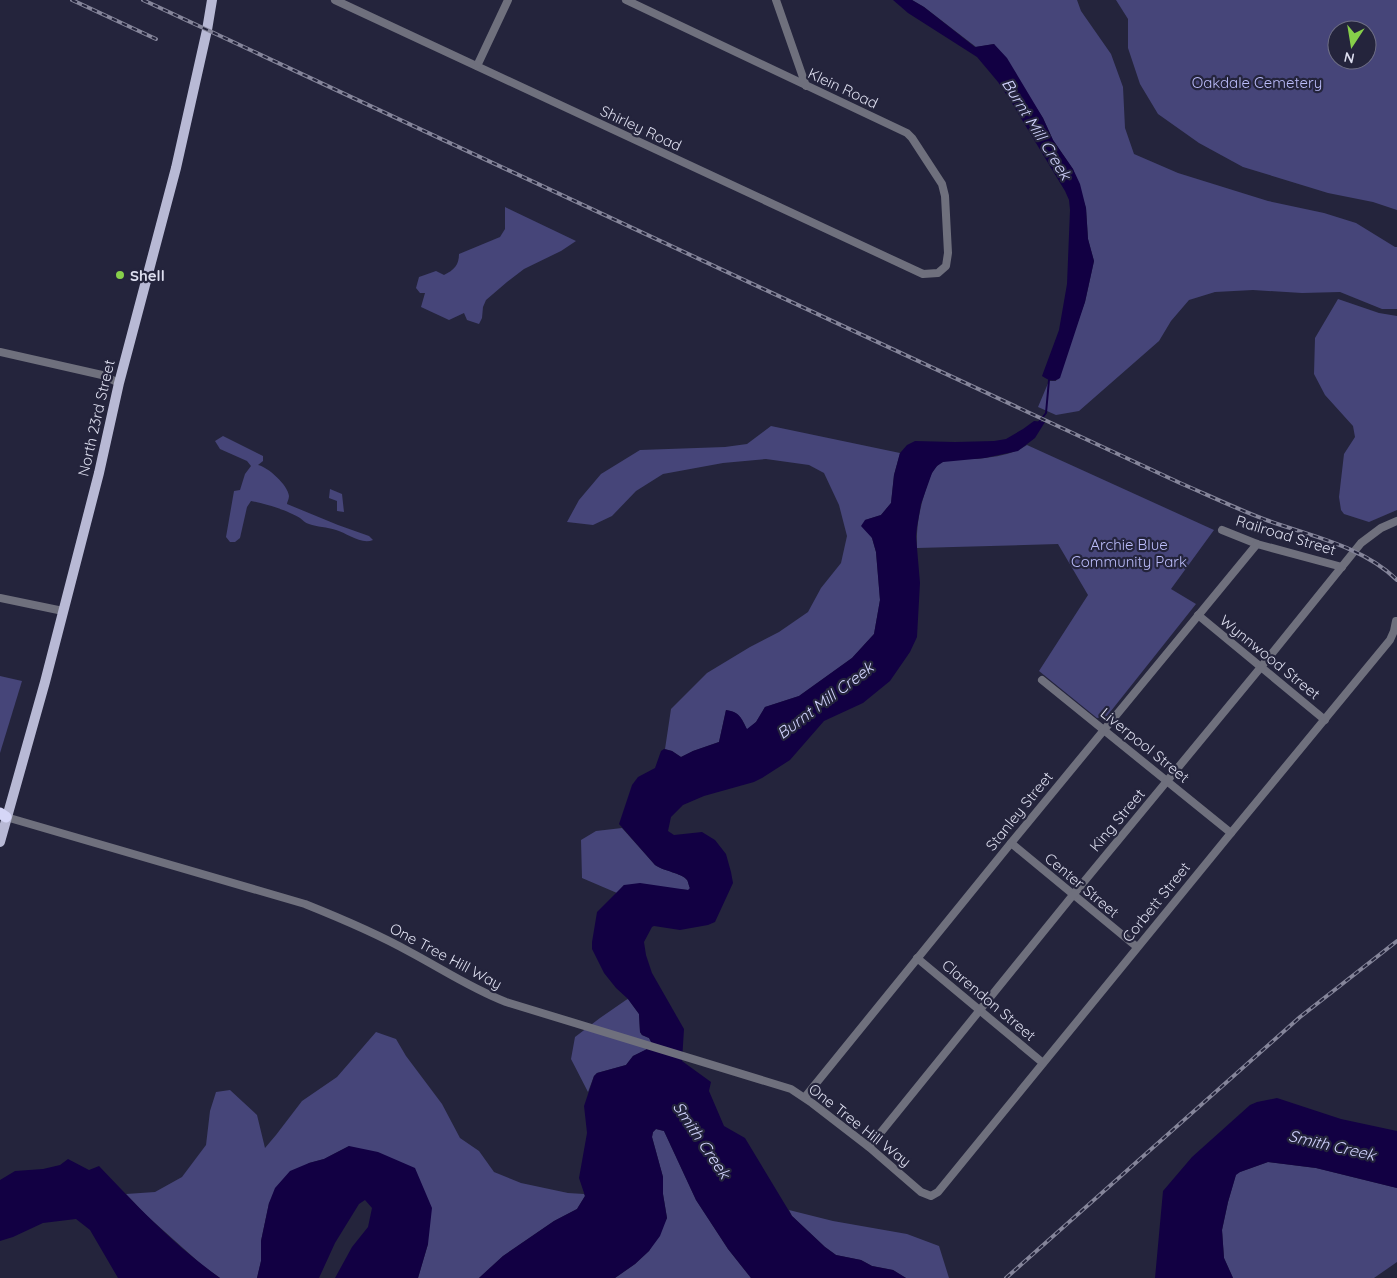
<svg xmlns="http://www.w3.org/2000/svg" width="1397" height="1278" font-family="Quicksand,sans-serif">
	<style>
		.green { fill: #464579; fill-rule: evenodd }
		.water { fill: #120043 }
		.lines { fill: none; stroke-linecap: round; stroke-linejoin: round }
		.stream { stroke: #120043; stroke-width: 2 }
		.minor { stroke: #6f707d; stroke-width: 8 }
		.major { stroke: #b8b9d5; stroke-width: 10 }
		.highway { stroke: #d5d6f7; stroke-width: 11 }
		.rail-casing { stroke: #85859a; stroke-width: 4 }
		.rail { stroke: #24243c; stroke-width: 2; stroke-dasharray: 5.5; stroke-linecap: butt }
		.poi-dot { fill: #87cf4a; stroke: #24243c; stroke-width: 2 }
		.labels { text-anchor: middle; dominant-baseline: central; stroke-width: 4.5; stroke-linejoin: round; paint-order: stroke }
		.park-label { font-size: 15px; fill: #bcbdfb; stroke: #24243c }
		.street-label { font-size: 15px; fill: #dddeef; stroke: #24243c }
		.poi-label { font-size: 15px; font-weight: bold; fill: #dddeef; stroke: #24243c; text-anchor: start }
		.water-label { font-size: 16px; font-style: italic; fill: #d1d3fd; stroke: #24243c }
	</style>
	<rect width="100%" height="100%" fill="#24243c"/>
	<g class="green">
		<polygon points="912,0 1077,0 1081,11 1111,54 1123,87 1125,128 1134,154 1178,173 1268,201 1324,213 1356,223 1395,247 1397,247 1397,309 1382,309 1340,292 1302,293 1253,290 1215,292 1189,300 1171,321 1159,341 1079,411 1056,415 1038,407 1049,381 1056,381 1085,302 1094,261 1088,239 1086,208 1073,169 1053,140 1043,118 994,44 976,47 924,7"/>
		<path d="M1116,0H1397V210L1373,202L1328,193L1243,167L1199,143L1158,114L1140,84L1128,48V19ZM1337,30H1367V60H1337Z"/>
		<path d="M505,207L576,241L561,251L524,269L507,282L486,300L483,307L482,318L479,324L467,320L464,313L449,320L421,307L425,293H420L416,288L419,277L436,271L444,275C454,270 459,265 459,254L500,237L505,229Z"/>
		<polygon points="1338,299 1379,313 1397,316 1397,510 1369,522 1344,514 1341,510 1339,497 1344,454 1355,437 1353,426 1325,395 1314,374 1315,338"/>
		<path d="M771,426L900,453L894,475L891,503L881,515L865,520L872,538L876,552L880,600L874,634L852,658L799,696L765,707L756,722L747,730C742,718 739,712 726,710L719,742L693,751L681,757L672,751L665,749L671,709L707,673L750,647L779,632L808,612L821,588L841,563L847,536L839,505L824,473L809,465L766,459L723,463L663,474L636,491L612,516L593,525L567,522L579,500L601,474L640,450L725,447L747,444Z"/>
		<path d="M223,436L263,456V461L258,465C268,467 288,485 289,496C289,499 287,502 287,504L338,525L369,536L373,540C361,545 347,533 336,530C327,527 317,527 309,524C305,523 303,520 300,518C289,511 264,503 251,501L247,507L240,538L235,542H230L226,537L234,491L240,490L245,474L251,466L247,461L220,449L215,441Z"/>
		<path d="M1027,445L1214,530L1171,589L1196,604L1107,716L1097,718L1039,671L1088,595L1058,544L917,548C916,529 919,511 925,492C928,483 931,471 938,465C947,457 965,459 976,459C993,457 1012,455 1027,445Z"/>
		<polygon points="330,489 342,494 344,512 337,511 337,501 329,498"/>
		<polygon points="0,676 22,681 0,753"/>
		<path d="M622,828L655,865C663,871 682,873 687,880C688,881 689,887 690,888L689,890L624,885L617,893L582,878L581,840L596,831Z"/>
		<polygon points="628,999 639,1014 640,1032 642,1035 649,1038 654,1046 633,1056 626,1065 597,1073 594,1076 588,1092 571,1059 575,1037 600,1018 626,1000"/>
		<polygon points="376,1032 396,1039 406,1056 442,1104 460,1138 479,1151 494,1172 521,1183 568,1193 584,1194 585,1196 577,1209 554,1221 503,1256 479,1278 418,1278 428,1244 349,1146 324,1159 309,1163 269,1203 261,1241 261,1261 257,1278 220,1278 202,1265 146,1215 126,1194 155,1192 182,1177 206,1145 210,1111 216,1092 230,1090 257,1115 265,1148 276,1135 302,1101 337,1077"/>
		<polygon points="656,1129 664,1131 696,1200 728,1249 751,1278 615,1278 635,1264 649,1251 667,1218 663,1194 663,1177 652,1137 653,1132"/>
		<polygon points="1268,1162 1316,1168 1397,1188 1397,1262 1374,1278 1233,1278 1224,1258 1222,1230 1228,1202 1236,1174 1240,1172"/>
		<polygon points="789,1210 833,1221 907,1234 939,1246 949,1278 906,1278 893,1270 872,1266 861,1260 836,1255 825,1247 792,1216"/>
	</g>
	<g class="water">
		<path d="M893,0H912L924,7L975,47L994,44L1007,58L1043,118L1053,140L1073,169L1080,184L1086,208L1088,239L1094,261L1085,302L1060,378C1053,383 1048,380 1042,376L1059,330L1067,284L1070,210L1069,200L1065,191L1010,100L998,82L977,57L908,13Z"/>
		<path d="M1034,421L1045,422L1035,438L1018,451L985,458L943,462L937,466L932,473L921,504L917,527L916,536L920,583L917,637L910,652L890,681L863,703L824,721L790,760L762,778L754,782L704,796L683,805L671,817L668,831L674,835L702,832L715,840L726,854L731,872L733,883L715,922L708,925L680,930L654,926L652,927L644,942L646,955L652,973L684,1029L682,1061L711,1082L709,1091L724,1126L745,1138L792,1216L825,1247L836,1255L861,1260L872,1266L893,1270L906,1278H751L728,1249L696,1200L664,1131L656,1129L653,1132L652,1137L663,1177V1194L667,1218L660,1236L649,1251L635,1264L615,1278H479L503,1256L554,1221L577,1209L585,1196L579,1178L587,1133L584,1106L594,1076L597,1073L626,1065L633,1056L653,1046L649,1038L642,1035L640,1032L639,1014L628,999L616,988L604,973L592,949V942L597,912L624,885L640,883L688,890L690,888C689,887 688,881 687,880C682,873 663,871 655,865L619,824L632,785L638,777L655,768L661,751L664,749L672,751L681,757L693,751L719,742L726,710C740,712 741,718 747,729L756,722L765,707L799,696L852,658L874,634L880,600L876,552L872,538L861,526L865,520L881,515L891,503L894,475L900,453L907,445L915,441L955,442L994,441L1006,439L1023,429Z"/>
		<polygon points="1277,1098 1341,1119 1397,1131 1397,1188 1316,1168 1268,1162 1240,1172 1236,1175 1228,1202 1222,1230 1224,1258 1233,1278 1155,1278 1163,1191 1192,1157 1250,1105 1257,1102"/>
		<polygon points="349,1146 378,1152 415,1168 432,1208 428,1244 418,1278 335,1278 352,1247 368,1227 372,1208 365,1200 359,1204 335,1243 319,1278 257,1278 261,1261 261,1241 269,1203 275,1188 290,1171 309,1163 324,1159"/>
		<path d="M68,1159L89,1170L99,1166C137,1206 175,1246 220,1278H118L90,1230L76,1219L43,1223L13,1237L0,1241V1180L15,1171L43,1169L60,1165Z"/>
	</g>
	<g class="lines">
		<polyline class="stream" points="1039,422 1046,413 1049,380"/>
		<g class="minor">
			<polyline points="335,0 923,274 938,273 946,266 948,253 945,196 942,184 912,138 907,133 626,0"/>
			<polyline points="776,0 806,86"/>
			<polyline points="477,66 508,0"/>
			<polyline points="0,352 102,375 119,383"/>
			<polyline points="1222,530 1257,544 1342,567"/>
			<polyline points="0,598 63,611"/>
			<polyline points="1198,615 1325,720"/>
			<polyline points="1042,680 1231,833"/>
			<path d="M6,817L305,904C340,918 376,933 410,952C442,969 472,989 506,1002L791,1089L812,1103L869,1147L921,1192L931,1196L938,1192L1231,833L1390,640L1394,631L1396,621"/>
			<polyline points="1011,843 1137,947"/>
			<polyline points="917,958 1043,1063"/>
			<polyline points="805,1097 1011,843 1257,544"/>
			<polyline points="869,1147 1073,895 1261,667 1361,543 1381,528 1397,521"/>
		</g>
		<polyline class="major" points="0,842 45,682 99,473 119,383 176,168 207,30 212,0"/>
		<polyline class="highway" points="0,813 6,817"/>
		<g class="rail-casing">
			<g id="rail">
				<polyline points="72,0 156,39"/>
				<path d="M143,0L1180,483C1210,496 1239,510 1269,521C1311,536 1364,547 1397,580"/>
				<polyline points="1006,1278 1300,1017 1397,941"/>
			</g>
		</g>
		<use href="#rail" class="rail"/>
	</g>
	<circle class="poi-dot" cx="120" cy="275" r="5"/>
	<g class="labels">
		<g class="park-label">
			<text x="1257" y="82">Oakdale Cemetery</text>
			<text x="1129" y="544">Archie Blue<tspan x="1129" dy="17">Community Park</tspan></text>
		</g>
		<g class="street-label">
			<text transform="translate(843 88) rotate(25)">Klein Road</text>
			<text transform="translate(641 128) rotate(25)">Shirley Road</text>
			<text transform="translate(96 418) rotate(-77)">North 23rd Street</text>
			<text transform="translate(1286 535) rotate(17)">Railroad Street</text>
			<text transform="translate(1270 657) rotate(39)">Wynnwood Street</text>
			<text transform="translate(1145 745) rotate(39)">Liverpool Street</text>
			<text transform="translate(1019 811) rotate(-51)">Stanley Street</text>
			<text transform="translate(1117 820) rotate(-50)">King Street</text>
			<text transform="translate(1082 885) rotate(40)">Center Street</text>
			<text transform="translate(1156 902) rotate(-51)">Corbett Street</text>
			<text transform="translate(446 956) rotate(28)">One Tree Hill Way</text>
			<text transform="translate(989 1000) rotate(40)">Clarendon Street</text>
			<text transform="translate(860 1125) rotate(38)">One Tree Hill Way</text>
		</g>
		<g class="poi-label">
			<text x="130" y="275">Shell</text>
		</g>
		<g class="water-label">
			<text transform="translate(1037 129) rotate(58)">Burnt Mill Creek</text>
			<text transform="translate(825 700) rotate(-37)">Burnt Mill Creek</text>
			<text transform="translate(702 1140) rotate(56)">Smith Creek</text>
			<text transform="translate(1332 1145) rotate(13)">Smith Creek</text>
		</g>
	</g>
	<g transform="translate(1352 45) rotate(192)"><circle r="24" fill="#24243c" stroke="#6e6e84"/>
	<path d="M0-4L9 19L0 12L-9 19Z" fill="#87cf4a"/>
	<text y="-8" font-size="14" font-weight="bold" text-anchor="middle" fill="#dddeef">N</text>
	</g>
</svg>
